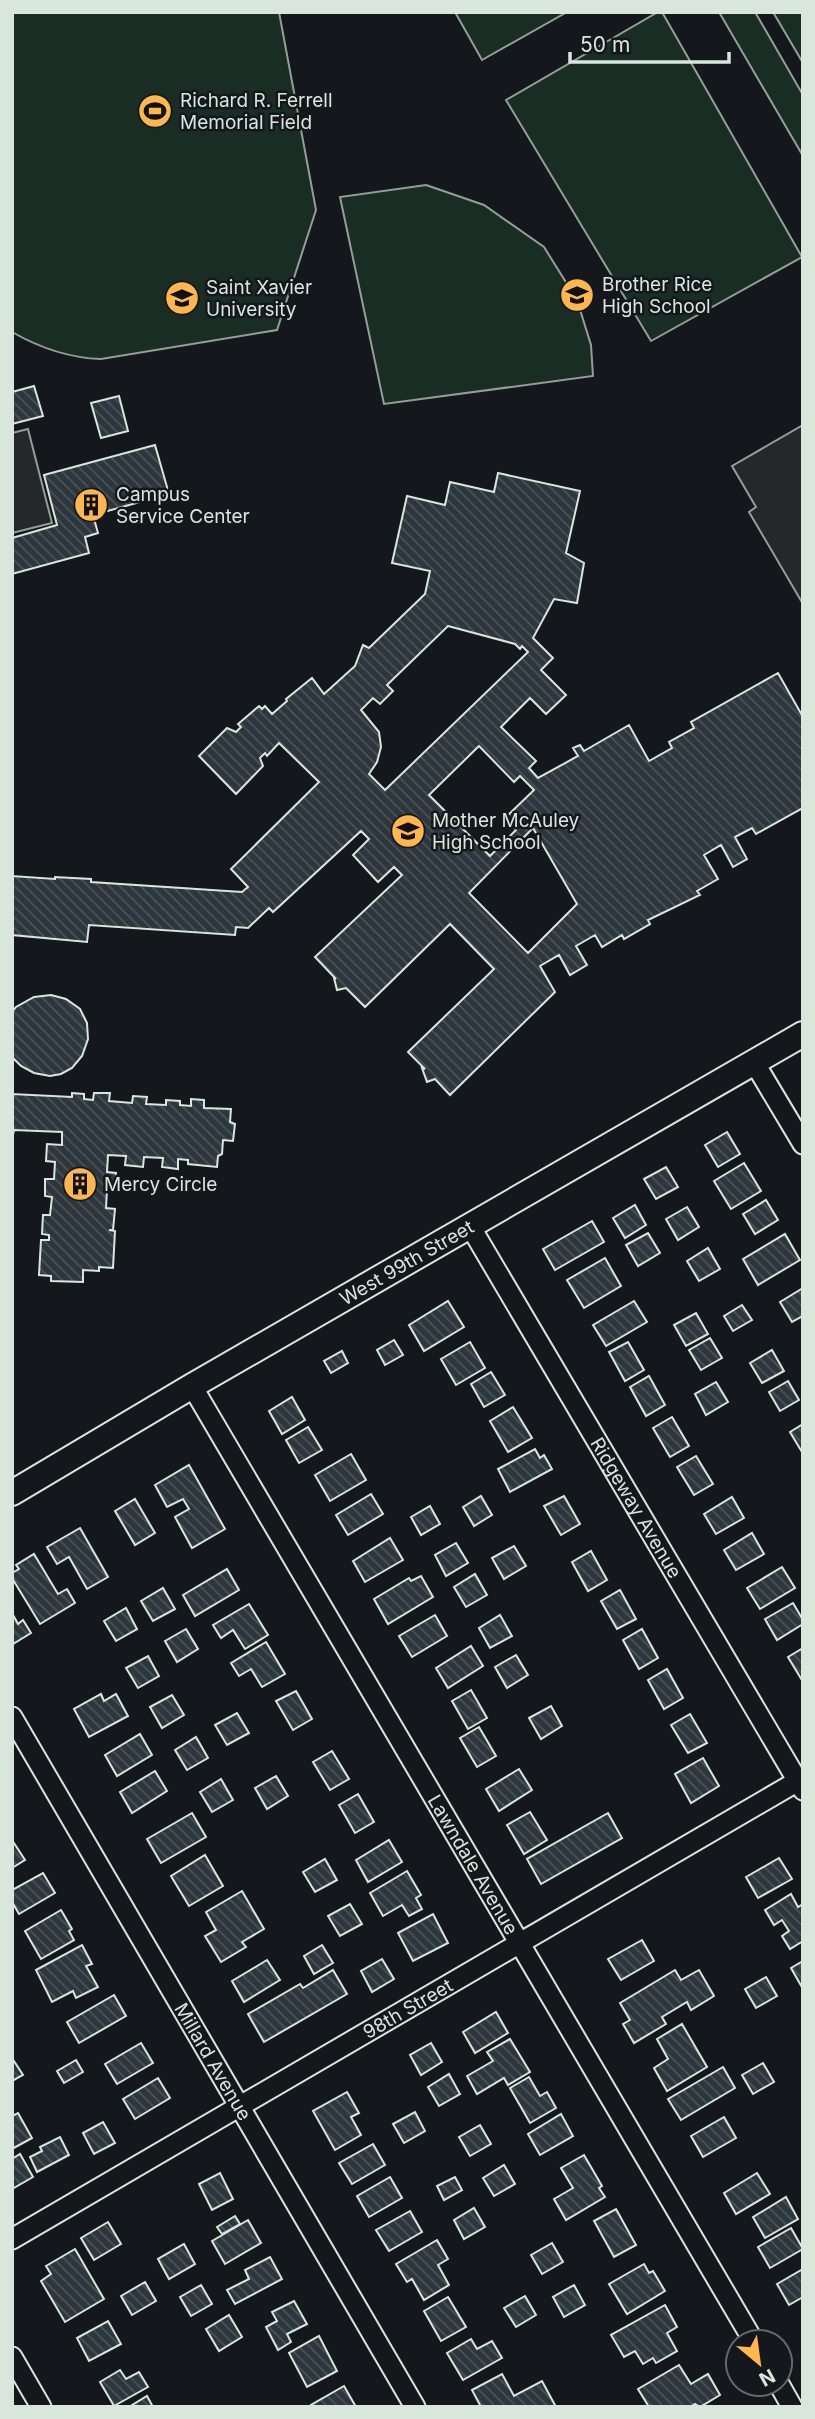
<svg xmlns="http://www.w3.org/2000/svg" width="815" height="2419" font-family="Inter,sans-serif">
	<style>
		.pitch { fill: #1a2d24; stroke: #939e99; stroke-width: 2 }
		.parking { fill: #24282b; stroke: #939e99; stroke-width: 2 }
		.building { fill: url(#building-back-hatch); stroke: #d8e6dc; stroke-width: 2; fill-rule: evenodd }
		.lines { fill: none; stroke-linecap: round; stroke-linejoin: round }
		.minor-casing { stroke: #d8e6dc; stroke-width: 23 }
		.tertiary-casing { stroke: #d8e6dc; stroke-width: 28 }
		.minor { stroke: #14181c; stroke-width: 19 }
		.tertiary { stroke: #14181c; stroke-width: 24 }
		.labels { text-anchor: middle; dominant-baseline: central; stroke-width: 5; stroke-linejoin: round; paint-order: stroke }
		.poi-label { font-size: 19px; fill: #d8e6dc; stroke: #14181c; text-anchor: start }
		.street-label { font-size: 19px; fill: #d8e6dc; stroke: #14181c }
	</style>
	<defs>
		<pattern id="building-back-hatch" width="6" height="6" patternUnits="userSpaceOnUse" patternTransform="scale(1.75)"><rect width="6" height="6" fill="#2c363c"/><path d="M-1 5l2 2M0 0l6 6M5-1l2 2" fill="none" stroke="#4a5358"/></pattern>
	</defs>
	<rect width="100%" height="100%" fill="#14181c"/>
	<g class="pitch">
		<path d="M12,12H279L316,210L277,330L101,359C69,358 40,348 12,332Z"/>
		<polygon points="455,12 567,12 482,60"/>
		<polygon points="658,12 662,12 802,257 651,341 506,100"/>
		<polygon points="719,12 755,12 803,95 803,156"/>
		<polygon points="773,12 803,12 803,63"/>
		<polygon points="426,185 484,205 544,247 577,300 591,345 593,376 384,404 340,197"/>
	</g>
	<g class="parking">
		<polygon points="803,425 803,604 749,512 756,507 732,466"/>
		<polygon points="28,429 52,523 12,533 12,433"/>
	</g>
	<g class="building">
		<polygon points="34,386 43,416 12,424 12,392"/>
		<polygon points="119,396 128,431 101,438 91,403"/>
		<polygon points="155,445 169,494 93,515 98,533 85,537 89,553 12,574 12,538 57,525 44,475"/>
		<path d="M498,473L580,491L566,553L584,563L577,603L554,599L533,638L553,658L541,670L566,695L546,714L530,698L501,727L536,761L529,768L538,778L578,756L573,748L580,745L584,751L629,725L649,761L672,748L669,742L694,728L691,722L778,673L803,717V808L756,834L752,828L735,837L747,859L733,867L721,845L704,855L718,879L697,891L700,895L648,920L650,924L624,939L622,935L602,947L595,935L576,946L587,965L570,975L559,955L540,966L555,992L450,1095L435,1079L427,1082L422,1068L425,1069L408,1052L494,969L450,924L365,1007L346,988L337,990L334,978L336,979L315,957L402,875L394,867L378,882L353,855L369,839L361,831L273,912L269,908L248,928L236,927L235,935L89,925L87,942L12,935V876L55,879V877L91,879V882L242,892L248,887L231,869L319,782L279,743L267,756L265,753L260,758L263,766L236,794L199,756L227,728L236,732L241,727L238,724L259,706L262,709L265,706L272,714L287,701L286,699L312,678L324,694L355,666L363,645L369,648L425,594L430,571L392,563L407,496L445,505L450,482L494,492ZM448,626L515,644L520,649L522,646L528,652L385,790L369,774L377,762L381,747L379,732L361,710L373,698L380,704L393,691L387,685ZM479,746L514,782L520,776L534,790L505,818L516,830L490,856L429,795ZM533,828L577,904L528,953L469,893Z"/>
		<polygon points="51,995 66,999 80,1009 87,1023 88,1039 82,1056 72,1068 61,1074 50,1076 34,1073 21,1066 12,1057 12,1012 16,1007 34,997"/>
		<polygon points="72,1093 84,1094 84,1099 93,1100 94,1093 110,1093 109,1101 132,1103 133,1096 147,1097 146,1104 166,1105 166,1100 180,1101 180,1105 191,1106 191,1099 204,1100 204,1108 231,1109 230,1122 235,1124 233,1141 223,1140 222,1154 218,1156 217,1167 188,1164 188,1160 178,1159 178,1169 162,1167 163,1158 144,1157 143,1167 125,1165 126,1156 108,1155 107,1172 116,1173 115,1189 107,1189 106,1208 115,1209 113,1230 109,1230 115,1231 113,1268 99,1267 99,1271 83,1270 83,1282 51,1281 51,1276 39,1275 41,1240 49,1240 49,1235 42,1234 43,1215 50,1215 52,1197 45,1196 45,1179 54,1179 55,1162 46,1161 47,1144 62,1145 62,1132 14,1130 12,1140 12,1094 72,1097"/>
		<polygon points="727,1132 740,1154 718,1167 705,1145"/>
		<polygon points="744,1163 761,1191 731,1209 714,1181"/>
		<polygon points="666,1167 678,1187 656,1199 644,1179"/>
		<polygon points="766,1200 778,1220 755,1234 743,1214"/>
		<polygon points="635,1205 646,1225 625,1238 613,1218"/>
		<polygon points="687,1207 699,1227 678,1240 666,1219"/>
		<polygon points="592,1221 604,1242 555,1270 543,1249"/>
		<polygon points="648,1233 660,1253 638,1266 626,1245"/>
		<polygon points="785,1234 800,1260 758,1285 743,1259"/>
		<polygon points="708,1248 720,1269 699,1281 687,1261"/>
		<polygon points="605,1258 621,1286 584,1308 567,1280"/>
		<polygon points="803,1288 803,1316 792,1322 780,1302"/>
		<polygon points="448,1301 464,1327 424,1351 409,1325"/>
		<polygon points="634,1301 647,1322 606,1346 593,1325"/>
		<polygon points="742,1305 752,1320 733,1331 724,1316"/>
		<polygon points="696,1313 708,1334 686,1346 674,1325"/>
		<polygon points="710,1338 722,1358 701,1370 689,1350"/>
		<polygon points="394,1340 403,1355 385,1365 377,1350"/>
		<polygon points="470,1342 485,1368 456,1385 441,1359"/>
		<polygon points="628,1342 644,1370 625,1381 609,1352"/>
		<polygon points="772,1350 784,1371 762,1383 750,1363"/>
		<polygon points="342,1351 348,1363 331,1373 324,1361"/>
		<polygon points="491,1372 505,1395 484,1407 471,1384"/>
		<polygon points="649,1376 665,1405 646,1416 630,1387"/>
		<polygon points="788,1381 799,1400 780,1411 769,1392"/>
		<polygon points="716,1382 728,1402 706,1415 695,1394"/>
		<polygon points="292,1397 305,1420 282,1434 269,1411"/>
		<polygon points="513,1407 532,1438 508,1452 490,1421"/>
		<polygon points="672,1417 689,1446 670,1457 653,1428"/>
		<polygon points="803,1424 803,1452 802,1452 790,1432"/>
		<polygon points="308,1427 322,1450 299,1463 286,1440"/>
		<polygon points="535,1449 540,1458 544,1455 552,1469 510,1492 498,1469"/>
		<polygon points="351,1454 366,1480 330,1501 315,1475"/>
		<polygon points="696,1456 713,1484 694,1495 677,1467"/>
		<polygon points="189,1465 225,1529 192,1548 175,1517 189,1509 183,1499 167,1507 155,1485"/>
		<polygon points="371,1494 383,1514 348,1535 336,1515"/>
		<polygon points="481,1496 492,1515 474,1526 463,1507"/>
		<polygon points="564,1496 580,1524 561,1535 544,1506"/>
		<polygon points="732,1497 744,1518 716,1534 704,1514"/>
		<polygon points="135,1499 155,1533 135,1545 115,1511"/>
		<polygon points="430,1506 440,1524 421,1535 411,1517"/>
		<polygon points="80,1528 108,1577 87,1589 69,1557 57,1564 47,1547"/>
		<polygon points="752,1533 764,1554 736,1570 724,1550"/>
		<polygon points="390,1538 403,1560 365,1582 353,1561"/>
		<polygon points="456,1543 468,1563 446,1576 435,1555"/>
		<polygon points="514,1546 526,1566 504,1579 492,1558"/>
		<polygon points="591,1551 607,1580 588,1591 572,1562"/>
		<polygon points="34,1554 58,1594 67,1589 75,1603 40,1624 12,1578 12,1573 19,1569 16,1565"/>
		<polygon points="782,1567 795,1588 760,1609 747,1588"/>
		<polygon points="227,1569 239,1590 195,1616 183,1595"/>
		<polygon points="475,1574 487,1595 466,1607 454,1587"/>
		<polygon points="421,1576 433,1597 388,1624 374,1599 409,1578 411,1581"/>
		<polygon points="163,1588 175,1609 153,1621 141,1601"/>
		<polygon points="620,1590 636,1619 617,1629 601,1601"/>
		<polygon points="793,1603 803,1620 803,1624 777,1640 765,1619"/>
		<polygon points="249,1604 268,1635 245,1649 233,1630 221,1638 213,1625"/>
		<polygon points="126,1608 137,1629 116,1641 104,1621"/>
		<polygon points="12,1613 18,1624 23,1620 31,1633 13,1644"/>
		<polygon points="435,1615 447,1636 412,1657 399,1636"/>
		<polygon points="500,1615 512,1636 490,1648 479,1628"/>
		<polygon points="186,1629 198,1649 177,1662 165,1641"/>
		<polygon points="642,1629 658,1658 639,1669 623,1640"/>
		<polygon points="266,1642 285,1674 262,1687 251,1669 239,1676 231,1663"/>
		<polygon points="471,1646 483,1666 448,1688 436,1668"/>
		<polygon points="803,1648 803,1682 788,1657"/>
		<polygon points="516,1655 528,1675 507,1688 495,1667"/>
		<polygon points="148,1656 159,1676 138,1688 126,1668"/>
		<polygon points="667,1669 683,1698 664,1709 648,1680"/>
		<polygon points="471,1690 487,1718 468,1729 452,1701"/>
		<polygon points="296,1691 312,1719 293,1730 276,1701"/>
		<polygon points="101,1694 104,1701 116,1694 128,1716 89,1737 74,1709"/>
		<polygon points="172,1695 184,1715 162,1728 150,1707"/>
		<polygon points="551,1706 562,1726 541,1739 529,1718"/>
		<polygon points="237,1713 249,1733 227,1745 215,1725"/>
		<polygon points="690,1714 707,1743 688,1753 671,1725"/>
		<polygon points="479,1727 496,1756 477,1767 460,1738"/>
		<polygon points="140,1734 152,1755 117,1776 105,1755"/>
		<polygon points="196,1737 208,1758 187,1770 175,1750"/>
		<polygon points="332,1751 349,1779 330,1790 313,1762"/>
		<polygon points="703,1758 719,1786 691,1803 675,1774"/>
		<polygon points="519,1769 532,1790 499,1811 486,1789"/>
		<polygon points="155,1771 167,1791 132,1813 120,1792"/>
		<polygon points="276,1776 288,1796 267,1809 255,1788"/>
		<polygon points="221,1779 233,1800 212,1812 200,1792"/>
		<polygon points="358,1794 374,1822 355,1833 339,1805"/>
		<polygon points="530,1812 547,1840 524,1854 507,1825"/>
		<polygon points="192,1813 206,1837 161,1863 147,1839"/>
		<polygon points="608,1813 622,1838 541,1884 527,1859"/>
		<polygon points="12,1840 25,1860 12,1868"/>
		<polygon points="389,1840 402,1862 368,1882 356,1860"/>
		<polygon points="205,1855 223,1886 189,1906 171,1876"/>
		<polygon points="779,1858 792,1879 758,1898 746,1877"/>
		<polygon points="325,1859 337,1880 315,1892 303,1872"/>
		<polygon points="407,1871 421,1895 416,1898 422,1909 409,1916 402,1905 383,1916 370,1893"/>
		<polygon points="43,1873 55,1893 19,1914 12,1902 12,1890"/>
		<polygon points="242,1891 264,1929 242,1942 246,1947 221,1962 205,1936 216,1930 206,1912"/>
		<polygon points="791,1894 798,1907 803,1904 803,1941 790,1949 782,1936 789,1931 782,1920 774,1925 765,1910"/>
		<polygon points="350,1904 362,1924 340,1936 328,1916"/>
		<polygon points="61,1910 72,1929 69,1931 74,1940 41,1959 25,1931"/>
		<polygon points="433,1914 448,1943 413,1961 398,1933"/>
		<polygon points="642,1940 654,1961 621,1980 608,1959"/>
		<polygon points="82,1945 92,1964 86,1966 98,1987 76,1998 73,1991 52,2002 36,1970"/>
		<polygon points="322,1945 333,1963 314,1974 304,1956"/>
		<polygon points="382,1959 394,1979 372,1992 361,1971"/>
		<polygon points="267,1960 280,1980 244,2002 232,1981"/>
		<polygon points="803,1961 803,1989 791,1968"/>
		<polygon points="333,1970 347,1994 264,2042 248,2014 300,1984 303,1988"/>
		<polygon points="675,1970 681,1980 699,1970 714,1996 691,2010 687,2002 662,2017 666,2024 634,2043 623,2024 630,2020 620,2003"/>
		<polygon points="766,1977 777,1996 756,2008 745,1989"/>
		<polygon points="114,1995 126,2016 79,2043 67,2022"/>
		<polygon points="496,2012 508,2033 475,2053 463,2032"/>
		<polygon points="682,2024 707,2067 667,2091 654,2068 668,2059 657,2039"/>
		<polygon points="510,2039 530,2072 508,2085 504,2078 477,2094 467,2076 493,2061 487,2052"/>
		<polygon points="141,2043 153,2063 117,2084 105,2064"/>
		<polygon points="431,2043 442,2062 421,2075 410,2055"/>
		<polygon points="12,2058 23,2075 12,2081"/>
		<polygon points="76,2060 83,2072 64,2083 57,2071"/>
		<polygon points="763,2063 774,2082 753,2094 742,2075"/>
		<polygon points="723,2067 735,2088 681,2120 668,2099"/>
		<polygon points="449,2074 460,2094 439,2106 428,2087"/>
		<polygon points="529,2077 540,2096 547,2092 556,2108 530,2123 510,2088"/>
		<polygon points="158,2078 170,2098 135,2119 123,2099"/>
		<polygon points="347,2092 359,2113 351,2117 361,2135 335,2150 313,2111"/>
		<polygon points="415,2112 425,2131 404,2143 393,2124"/>
		<polygon points="18,2113 32,2138 12,2149 12,2116"/>
		<polygon points="561,2114 573,2136 540,2155 528,2134"/>
		<polygon points="724,2117 736,2138 703,2157 691,2136"/>
		<polygon points="103,2122 115,2143 94,2154 83,2133"/>
		<polygon points="480,2125 491,2144 470,2156 459,2137"/>
		<polygon points="60,2137 69,2155 37,2172 30,2157 42,2151 40,2147"/>
		<polygon points="373,2144 385,2165 352,2184 339,2163"/>
		<polygon points="20,2154 33,2177 12,2189 12,2159"/>
		<polygon points="584,2155 602,2186 599,2188 605,2197 566,2220 554,2199 573,2188 561,2168"/>
		<polygon points="504,2165 515,2184 494,2196 483,2178"/>
		<polygon points="220,2173 233,2199 212,2210 199,2184"/>
		<polygon points="757,2173 770,2194 736,2214 724,2193"/>
		<polygon points="390,2177 402,2198 369,2217 357,2196"/>
		<polygon points="455,2177 462,2190 444,2200 437,2186"/>
		<polygon points="786,2197 798,2219 765,2238 753,2217"/>
		<polygon points="474,2208 485,2227 464,2239 454,2220"/>
		<polygon points="616,2209 636,2245 614,2257 594,2221"/>
		<polygon points="410,2211 422,2232 389,2251 376,2230"/>
		<polygon points="235,2216 240,2224 222,2234 217,2227"/>
		<polygon points="248,2220 261,2243 225,2264 212,2241"/>
		<polygon points="108,2222 121,2244 94,2260 81,2238"/>
		<polygon points="791,2228 803,2249 770,2268 758,2247"/>
		<polygon points="437,2240 448,2259 438,2265 449,2285 424,2300 412,2279 407,2282 396,2264"/>
		<polygon points="552,2243 563,2262 542,2274 531,2255"/>
		<polygon points="184,2244 195,2264 169,2279 158,2259"/>
		<polygon points="75,2249 104,2299 65,2322 41,2281 51,2274 46,2266"/>
		<polygon points="270,2257 282,2279 235,2304 227,2290 249,2279 245,2270"/>
		<polygon points="644,2264 649,2273 653,2271 665,2291 627,2314 609,2284"/>
		<polygon points="803,2269 803,2297 789,2305 777,2284"/>
		<polygon points="145,2282 156,2301 132,2315 121,2296"/>
		<polygon points="201,2285 212,2304 191,2316 180,2297"/>
		<polygon points="574,2285 585,2305 564,2317 553,2297"/>
		<polygon points="525,2296 536,2315 516,2327 504,2308"/>
		<polygon points="448,2297 466,2327 441,2341 424,2311"/>
		<polygon points="294,2301 307,2324 287,2334 291,2342 278,2350 266,2327 277,2321 272,2312"/>
		<polygon points="665,2305 677,2327 667,2333 677,2351 656,2363 653,2358 643,2364 635,2351 624,2357 611,2335"/>
		<polygon points="229,2315 242,2337 219,2351 206,2329"/>
		<polygon points="108,2321 121,2344 89,2361 77,2338"/>
		<polygon points="319,2336 337,2371 307,2387 289,2353"/>
		<polygon points="471,2339 477,2349 492,2341 502,2358 463,2380 447,2353"/>
		<polygon points="679,2365 691,2384 708,2374 720,2395 700,2407 695,2404 690,2407 649,2407 638,2389"/>
		<polygon points="120,2370 126,2379 139,2372 148,2387 114,2406 100,2382"/>
		<polygon points="502,2374 514,2396 542,2381 556,2407 481,2407 472,2390"/>
		<polygon points="344,2386 356,2407 312,2407 311,2405"/>
		<polygon points="147,2396 153,2407 129,2407"/>
	</g>
	<g class="lines">
		<g class="minor-casing">
			<g id="minor">
				<polyline points="754,1062 803,1144"/>
				<path id="s1" d="M470,1226L803,1790"/>
				<path id="s2" d="M192,1386L754,2342"/>
				<path id="s3" d="M12,1717L415,2407"/>
				<path id="s4" d="M12,2239L803,1778"/>
				<polyline points="12,2357 41,2407"/>
				<polyline points="779,2384 792,2407"/>
			</g>
		</g>
		<g class="tertiary-casing">
			<g id="tertiary">
				<path id="s5" d="M12,1493L192,1386L803,1034"/>
			</g>
		</g>
		<use href="#minor" class="minor"/>
		<use href="#tertiary" class="tertiary"/>
	</g>
	<defs>
		<g id="stadium-disc" transform="scale(1.75)"><circle r="9.5" fill="#ffb74d" stroke="#14181c"/><path d="M0-5a6.5 5 0 1 0 0 10a6.5 5 0 1 0 0-10ZM-3.5-1.8h7v3.6h-7Z" fill="#111"/></g>
		<g id="school-disc" transform="scale(1.75)"><circle r="9.5" fill="#ffb74d" stroke="#14181c"/><path d="M0-5L7-2L0 1L-7-2ZM-4 1L0 2.5L4 1V4Q0 6-4 4Z" fill="#111"/></g>
		<g id="university-disc" transform="scale(1.75)"><circle r="9.5" fill="#ffb74d" stroke="#14181c"/><path d="M0-5L7-2L0 1L-7-2ZM-4 1L0 2.5L4 1V4Q0 6-4 4Z" fill="#111"/></g>
		<g id="building-disc" transform="scale(1.75)"><circle r="9.5" fill="#ffb74d" stroke="#14181c"/><path d="M-4-6H4V6H1V3H-1V6H-4ZM-2.5-4.3h1.7v1.8h-1.7ZM.8-4.3h1.7v1.8H.8ZM-2.5-1h1.7V.8h-1.7ZM.8-1h1.7V.8H.8Z" fill="#111"/></g>
	</defs>
	<g fill-rule="evenodd">
		<use href="#stadium-disc" x="155" y="111"/>
		<use href="#school-disc" x="577" y="295"/>
		<use href="#university-disc" x="182" y="298"/>
		<use href="#building-disc" x="91" y="505"/>
		<use href="#school-disc" x="408" y="831"/>
		<use href="#building-disc" x="80" y="1184"/>
	</g>
	<g class="labels">
		<g class="poi-label">
			<text x="180" y="100">Richard R. Ferrell<tspan x="180" dy="22">Memorial Field</tspan></text>
			<text x="602" y="284">Brother Rice<tspan x="602" dy="22">High School</tspan></text>
			<text x="206" y="287">Saint Xavier<tspan x="206" dy="22">University</tspan></text>
			<text x="116" y="494">Campus<tspan x="116" dy="22">Service Center</tspan></text>
			<text x="432" y="820">Mother McAuley<tspan x="432" dy="22">High School</tspan></text>
			<text x="104" y="1184">Mercy Circle</text>
		</g>
		<g class="street-label">
			<text stroke="none"><textPath href="#s5" startOffset="457">West 99th Street</textPath></text>
			<text stroke="none"><textPath href="#s1" startOffset="327">Ridgeway Avenue</textPath></text>
			<text stroke="none"><textPath href="#s2" startOffset="555">Lawndale Avenue</textPath></text>
			<text stroke="none"><textPath href="#s4" startOffset="458">98th Street</textPath></text>
			<text stroke="none"><textPath href="#s3" startOffset="399">Millard Avenue</textPath></text>
		</g>
	</g>
	<rect width="815" height="2419" fill="none" stroke="#d8e6dc" stroke-width="28"/>
	<g transform="translate(759 2363) rotate(151)"><circle r="33" fill="#14181c" stroke="#626a69" stroke-width="2"/>
	<path d="M0-5L12 26L0 18L-12 26Z" fill="#ffb74d"/>
	<text y="-10" font-size="19" font-weight="bold" text-anchor="middle" fill="#d8e6dc">N</text>
	</g>
	<path d="M570 52v10h159v-10" fill="none" stroke="#d8e6dc" stroke-width="3.5"/>
	<text x="580" y="52" font-size="21" fill="#d8e6dc" stroke="#14181c" stroke-width="5" paint-order="stroke">50 m</text>
</svg>
